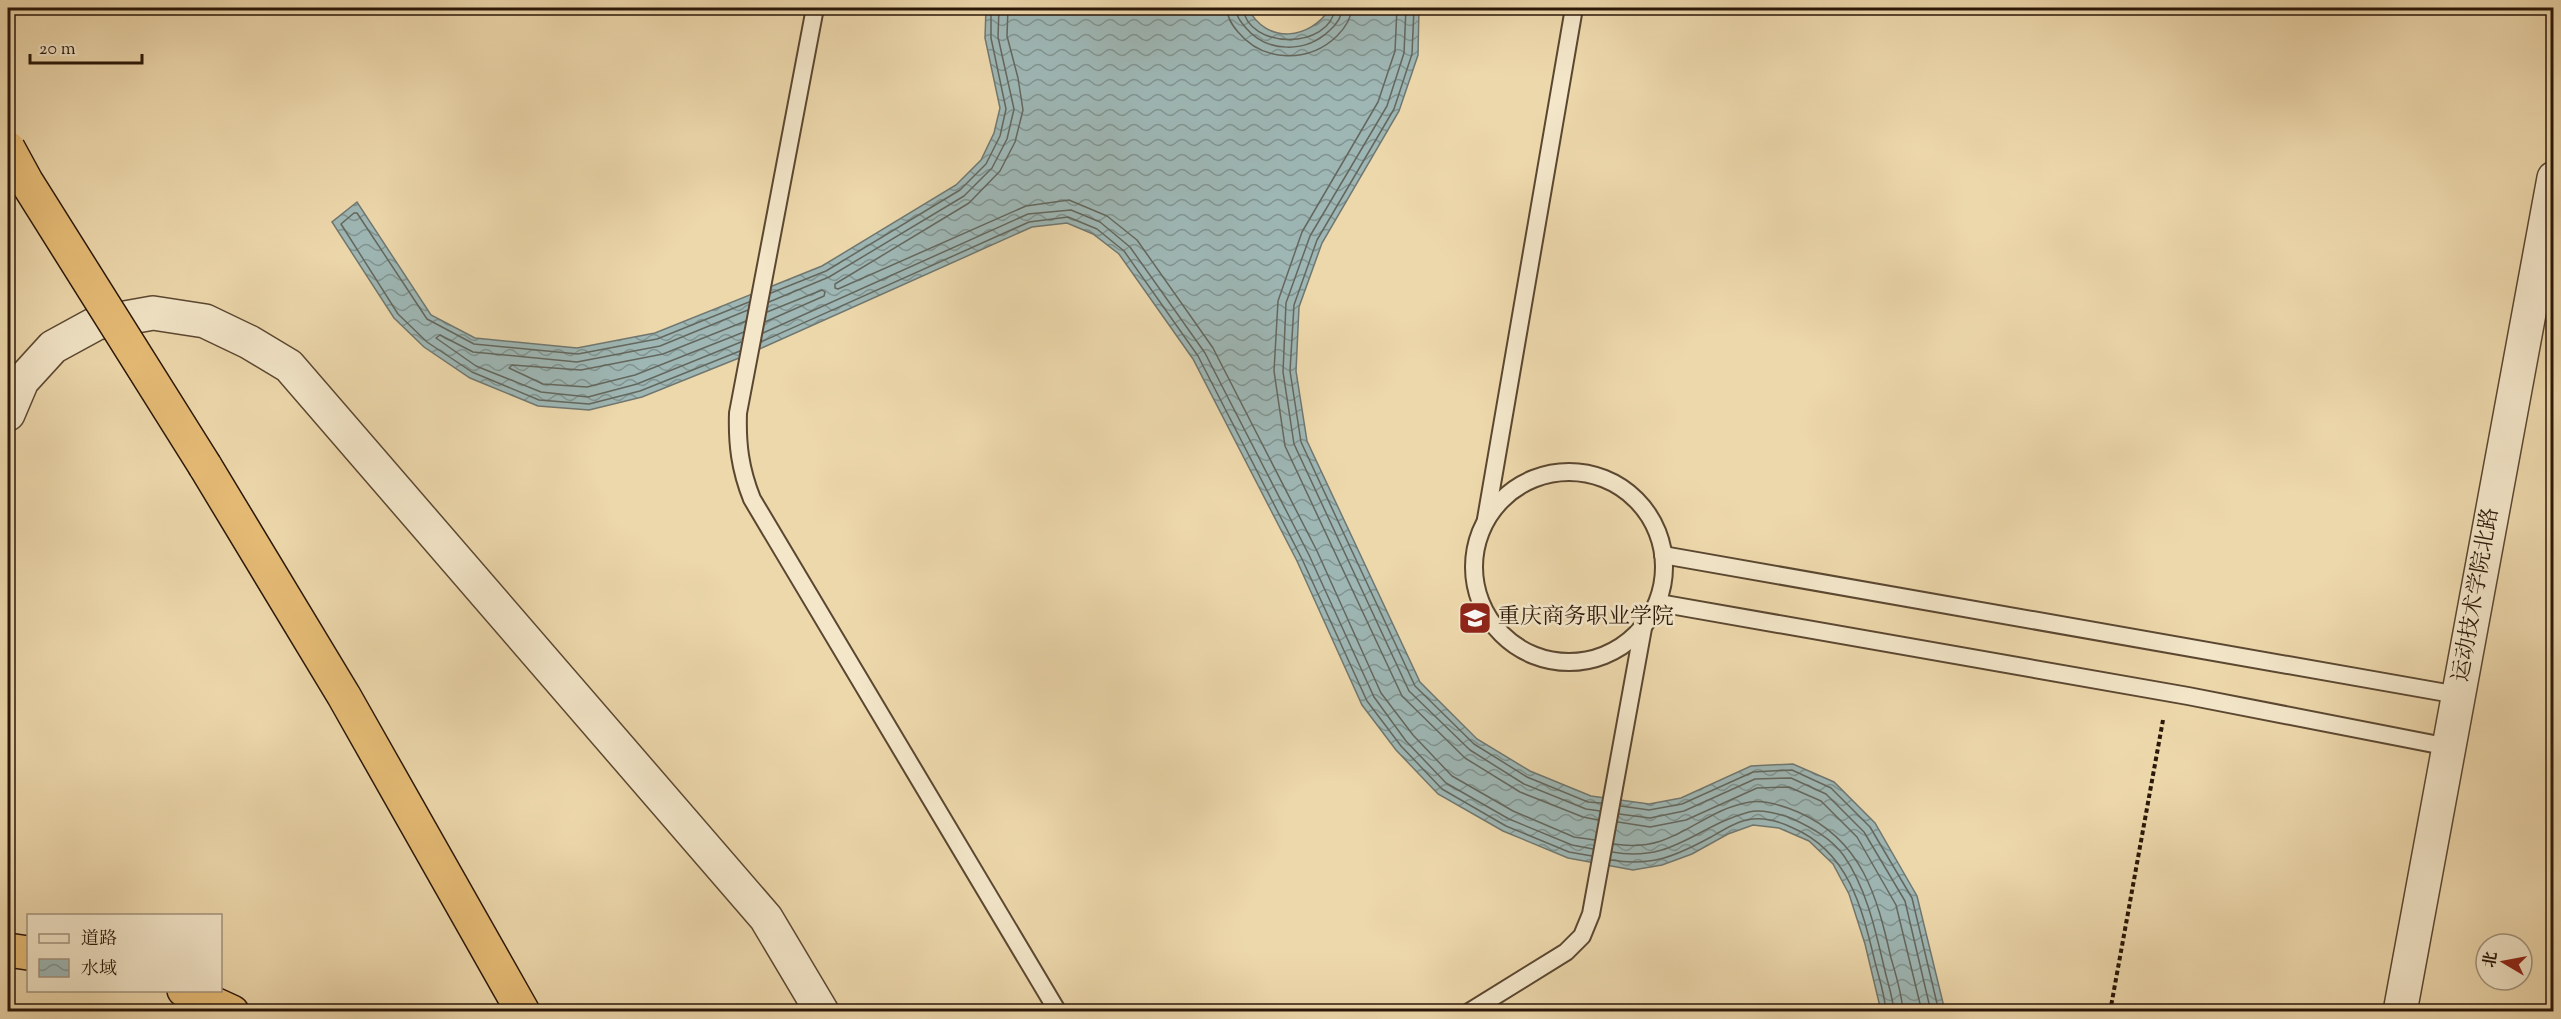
<svg xmlns="http://www.w3.org/2000/svg" width="2561" height="1019" font-family="'Sorts Mill Goudy','Noto Serif SC',serif">
	<style>
		.water { fill: url(#water-waves); stroke: #707770; stroke-width: 1.5 }
		.lines { fill: none; stroke-linecap: round; stroke-linejoin: round }
		.shore { stroke: #64675e; stroke-width: 1.5 }
		.service-casing { stroke: #5b4731; stroke-width: 20 }
		.minor-casing { stroke: #5b4731; stroke-width: 36 }
		.tertiary-casing { stroke: #5b4731; stroke-width: 36 }
		.motorway-casing { stroke: #2a1708; stroke-width: 36 }
		.path { stroke: #2a1708; stroke-width: 4; stroke-dasharray: 4.5 3; stroke-linecap: butt }
		.service { stroke: #f3e6c9; stroke-width: 16 }
		.minor { stroke: #f3e6c9; stroke-width: 33 }
		.tertiary { stroke: #f3e6c9; stroke-width: 33 }
		.motorway { stroke: #e6bc76; stroke-width: 33 }
		.motorway-bridge-casing { stroke: #2a1708; stroke-width: 36; stroke-linecap: butt }
		.motorway-bridge { stroke: #e6bc76; stroke-width: 33 }
		.labels { text-anchor: middle; dominant-baseline: central; stroke-width: 5; stroke-linejoin: round; paint-order: stroke }
		.street-label { font-size: 22px; fill: #2a1708; stroke: #f3e6c9 }
		.poi-label { font-size: 22px; fill: #2a1708; stroke: #f3e6c9; text-anchor: start }
	</style>
	<defs>
		<pattern id="water-waves" width="16" height="10" patternUnits="userSpaceOnUse" patternTransform="scale(1.5)"><rect width="16" height="10" fill="#9eb7b5"/><path d="M0 5q4-4 8 0t8 0" fill="none" stroke="#819491"/></pattern>
	</defs>
	<rect width="100%" height="100%" fill="#edd8ac"/>
	<filter id="stains"><feTurbulence type="fractalNoise" baseFrequency=".00333" numOctaves="4"/><feColorMatrix values="0 0 0 0 .2 0 0 0 0 .09 0 0 0 0 .02 0 0 0 .5 -.17"/></filter>
	<radialGradient id="worn" r=".72"><stop offset=".6" stop-color="#630" stop-opacity="0"/><stop offset="1" stop-color="#630" stop-opacity=".3"/></radialGradient>
	<path class="water" d="M986,8H1248C1266,45 1311,40 1330,8H1419L1418,55L1399,111L1322,243L1299,307L1296,371L1307,441L1420,682L1477,739L1530,771L1591,796L1649,804L1681,798L1751,766L1793,764L1834,782L1875,823L1917,896L1945,1011H1881L1865,944L1849,894L1833,864L1809,841L1779,828L1753,825L1728,834L1692,854L1662,865L1633,870L1568,858L1503,831L1438,794L1396,750L1362,705L1297,561L1193,359L1119,254L1093,234L1067,223L1032,227L744,356L642,397L589,410L538,406L470,378L424,347L394,318L332,222L357,202L431,315L475,338L577,348L655,333L822,266L956,185L981,160L994,133L1000,108L985,38Z"/>
	<g class="lines">
		<g class="shore">
			<polyline points="1008,8 1007,36 1018,78 1023,110 1015,142 1000,171 969,203 835,284 835,288 838,289 1026,206 1069,200 1107,216 1137,240 1213,348 1317,551 1381,693 1413,735 1452,776 1513,811 1574,837 1595,840"/>
			<path d="M1227,8C1227,18 1232,25 1238,32C1264,63 1309,63 1337,36C1345,28 1351,19 1352,8"/>
			<path d="M1236,8C1236,16 1240,21 1246,28C1267,53 1306,53 1329,31C1336,25 1342,17 1342,8"/>
			<path d="M1243,8C1248,50 1330,50 1335,8"/>
			<polyline points="1397,8 1395,51 1378,102 1302,232 1278,301 1274,371 1285,446 1402,696 1465,758 1520,792 1583,817 1598,820"/>
			<polyline points="1406,8 1404,53 1387,106 1310,236 1286,303 1283,372 1294,444 1409,691 1470,750 1524,784 1586,809 1600,811"/>
			<polyline points="1414,8 1412,54 1394,109 1317,240 1294,305 1290,371 1301,442 1415,686 1474,744 1527,777 1588,802 1601,803"/>
			<polyline points="771,293 826,271 960,190 986,164 1000,136 1006,109 991,38 991,8"/>
			<polyline points="769,302 829,277 964,196 992,168 1007,139 1014,109 998,37 999,8"/>
			<polyline points="765,322 824,296 825,292 822,290 767,312"/>
			<polyline points="744,332 635,375 587,387 543,384 509,368 512,365 581,370 663,354 746,321"/>
			<polyline points="763,333 1028,214 1071,210 1100,222 1130,247 1205,353 1309,555 1374,697 1406,741 1446,783 1509,819 1572,845 1593,849"/>
			<polyline points="741,342 637,384 588,397 541,392 476,366 436,338 440,335 473,352 577,362 660,346 748,310"/>
			<polyline points="761,342 1029,222 1068,217 1097,229 1124,251 1198,356 1302,559 1367,701 1401,746 1442,789 1506,826 1569,852 1592,856"/>
			<polyline points="740,351 640,391 589,404 539,400 472,372 427,342 398,314 341,224 354,213 357,213 427,319 474,344 578,354 657,339 749,302"/>
			<polyline points="1621,806 1649,810 1682,804 1753,772 1792,770 1831,788 1870,827 1912,898 1939,1012"/>
			<polyline points="1619,814 1650,818 1684,811 1755,779 1791,778 1826,794 1864,832 1905,901 1931,1012"/>
			<polyline points="1618,822 1650,827 1686,820 1757,788 1789,787 1821,801 1857,837 1896,905 1922,1012"/>
			<path d="M1614,844C1676,854 1697,811 1750,802C1765,800 1784,806 1798,812C1862,840 1877,896 1891,958C1896,975 1902,994 1903,1012"/>
			<path d="M1612,852C1673,863 1696,826 1749,812C1761,809 1781,814 1793,819C1812,828 1831,838 1844,856C1867,889 1876,933 1885,971C1888,984 1893,998 1894,1012"/>
			<path d="M1611,860C1651,867 1676,856 1711,837C1723,830 1739,820 1753,819C1766,818 1781,822 1793,828C1849,852 1862,908 1875,962C1879,978 1885,995 1886,1012"/>
		</g>
		<g class="service-casing">
			<g id="service">
				<path d="M815,8L738,413C737,444 740,469 752,499L1058,1012"/>
				<circle cx="1569" cy="567" r="95"/>
				<polyline points="1486,519 1574,8"/>
				<polyline points="1663,555 2458,695"/>
				<polyline points="1659,603 2188,696 2449,747"/>
				<polyline points="1469,1012 1566,952 1582,936 1591,914 1643,628"/>
			</g>
		</g>
		<g class="minor-casing">
			<polyline id="minor" points="8,414 22,381 53,347 97,323 153,313 205,321 249,342 289,366 766,918 822,1012"/>
		</g>
		<g class="tertiary-casing">
			<polyline id="tertiary" points="2400,1012 2554,178"/>
		</g>
		<g class="motorway-casing">
			<g id="motorway">
				<polyline points="205,466 344,696 523,1012"/>
				<polyline points="8,950 28,953"/>
				<polyline points="184,990 232,1012"/>
			</g>
		</g>
		<polyline class="path" points="2110,1012 2163,720"/>
		<use href="#service" class="service"/>
		<use href="#minor" class="minor"/>
		<use href="#tertiary" class="tertiary"/>
		<use href="#motorway" class="motorway"/>
		<g class="motorway-bridge-casing">
			<polyline id="motorway-bridge" points="8,148 26,181 205,466"/>
		</g>
		<use href="#motorway-bridge" class="motorway-bridge"/>
	</g>
	<defs>
		<g id="university-square" transform="scale(1.725)"><rect x="-9" y="-9" width="18" height="18" rx="4" fill="#8f2418" stroke="#f3e6c9"/><path d="M0-5L7-2L0 1L-7-2ZM-4 1L0 2.5L4 1V4Q0 6-4 4Z" fill="#fff"/></g>
	</defs>
	<g fill-rule="evenodd">
		<use href="#university-square" x="1475" y="618"/>
	</g>
	<g class="labels">
		<g class="street-label">
			<text transform="translate(2477 595) rotate(-80)">运动技术学院北路</text>
		</g>
		<g class="poi-label">
			<text x="1498" y="618">重庆商务职业学院</text>
		</g>
	</g>
	<rect width="2561" height="1019" fill="none" stroke="#edd8ac" stroke-width="30"/>
	<rect x="9" y="9" width="2543" height="1001" fill="none" stroke="#2a1708" stroke-width="3"/>
	<rect x="15" y="15" width="2531" height="989" fill="none" stroke="#2a1708" stroke-width="1.5"/>
	<rect x="27" y="914" width="195" height="78" fill="#f3e6c9" stroke="#a3937c" stroke-width="1.5"/>
	<rect x="39" y="934" width="30" height="9" fill="#f3e6c9" stroke="#a3937c" stroke-width="1.5"/>
	<text x="81" y="944" font-size="18" fill="#2a1708">道路</text>
	<rect x="39" y="959" width="30" height="18" fill="url(#water-waves)" stroke="#a3937c" stroke-width="1.5"/>
	<text x="81" y="974" font-size="18" fill="#2a1708">水域</text>
	<g transform="translate(2504 962) rotate(280)"><circle r="28" fill="#f3e6c9" stroke="#a3937c" stroke-width="1.5"/>
	<path d="M0-4.5L10 22L0 15L-10 22Z" fill="#8f2418"/>
	<text y="-9" font-size="16" font-weight="bold" text-anchor="middle" fill="#2a1708">北</text>
	</g>
	<path d="M30 54v9h112v-9" fill="none" stroke="#2a1708" stroke-width="3"/>
	<text x="39" y="54" font-size="18" fill="#2a1708" stroke="#f3e6c9" stroke-width="4.5" paint-order="stroke">20 m</text>
	<rect width="100%" height="100%" filter="url(#stains)"/>
	<rect width="100%" height="100%" fill="url(#worn)"/>
</svg>
